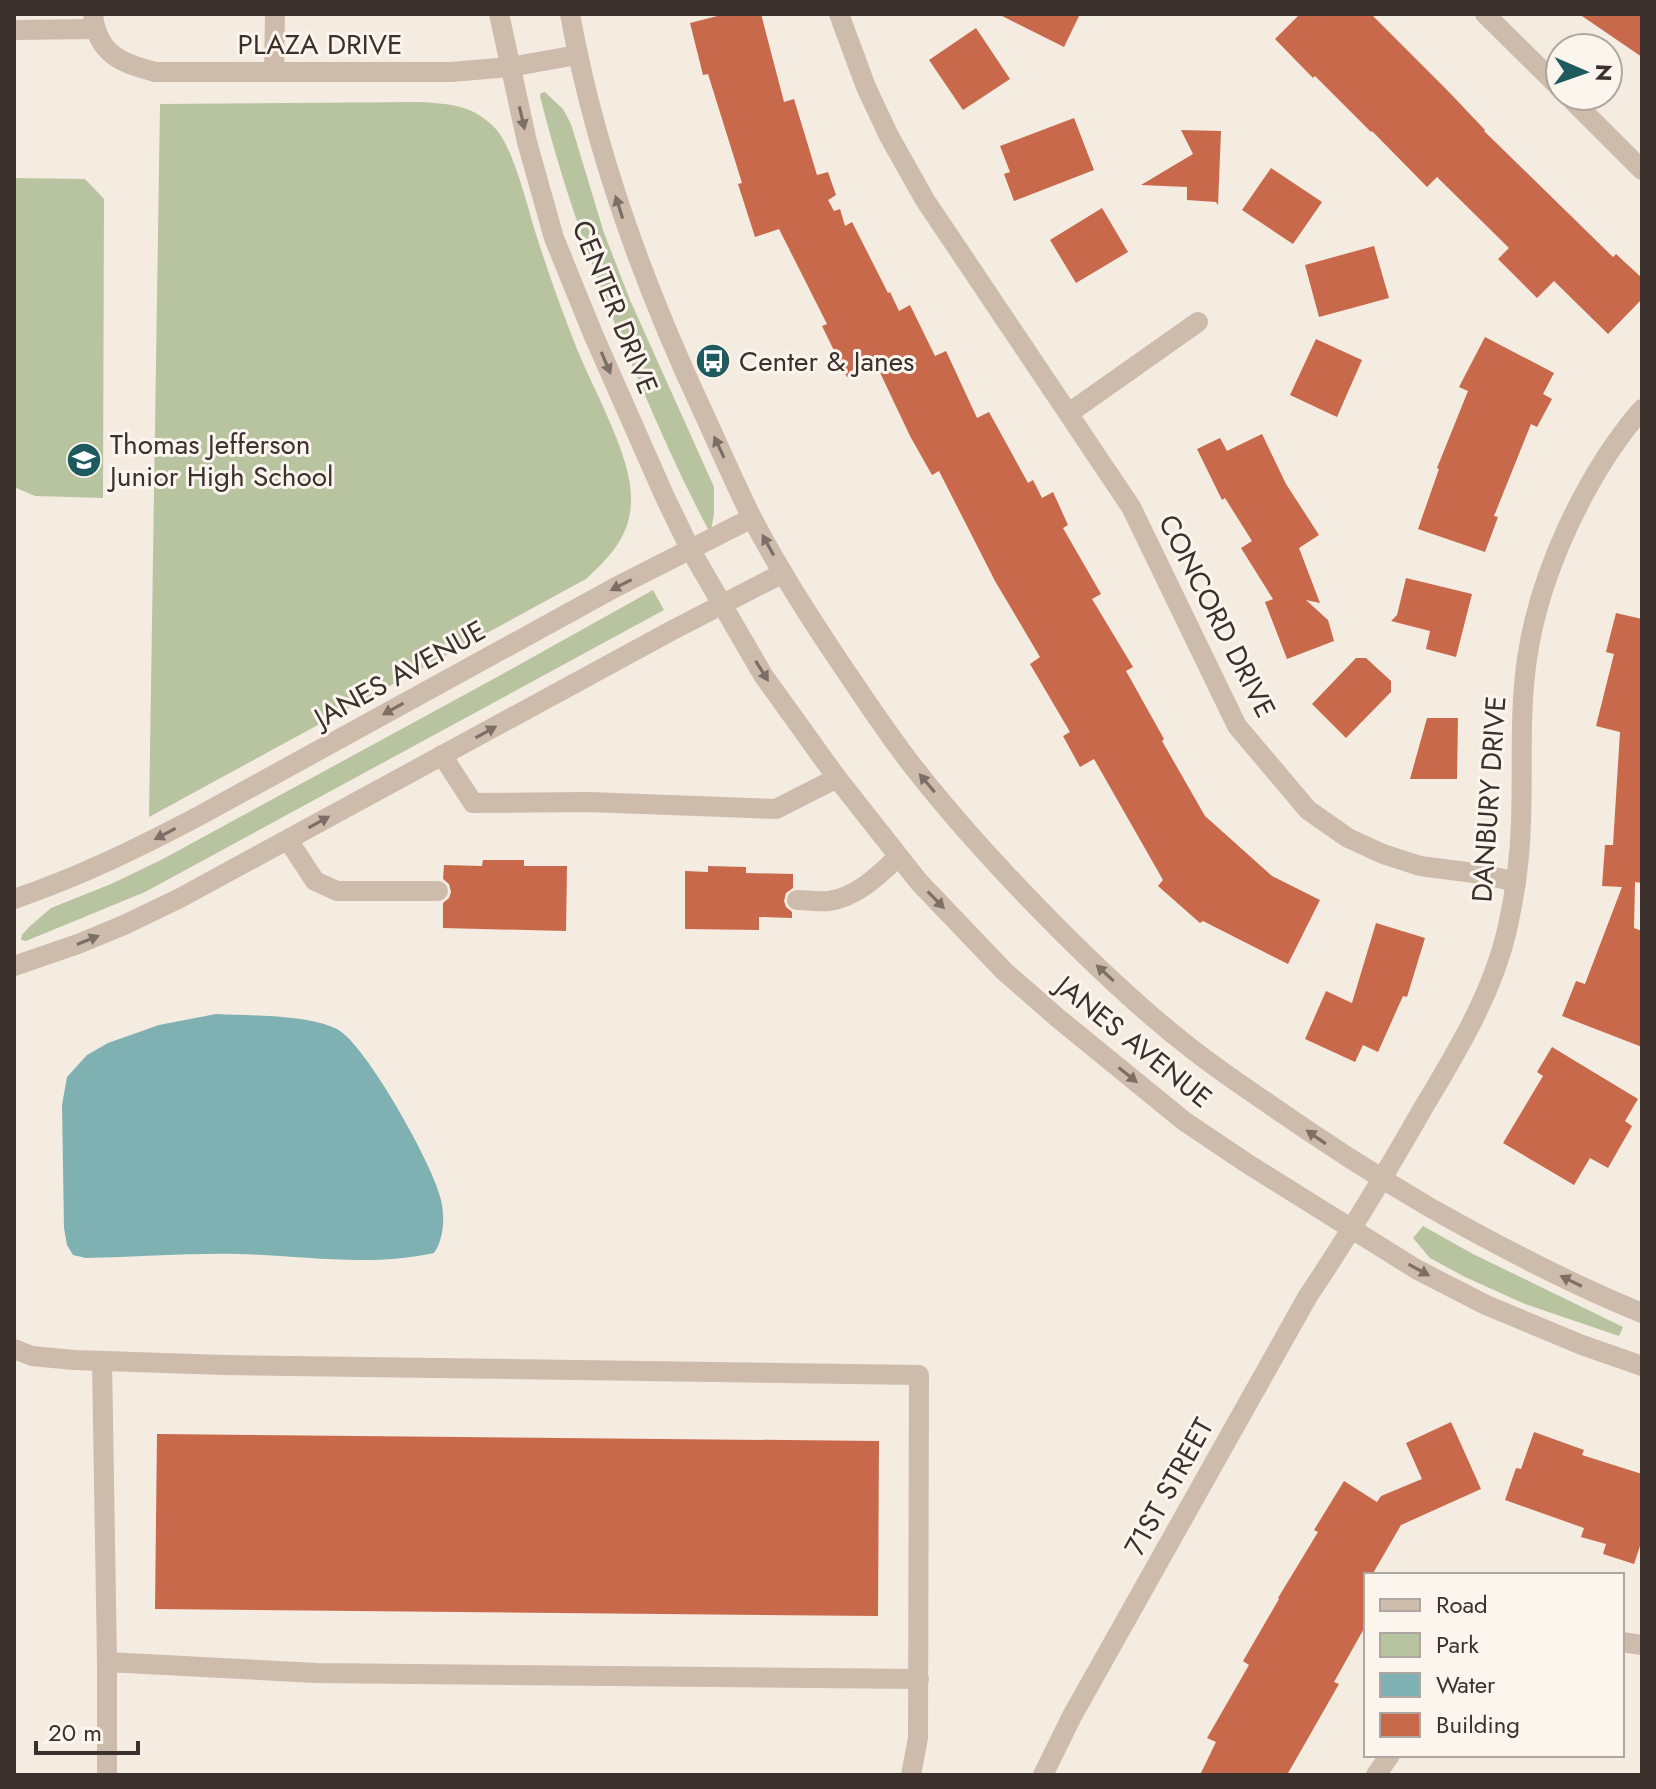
<svg xmlns="http://www.w3.org/2000/svg" width="1656" height="1789" font-family="Jost,sans-serif">
	<style>
		.green { fill: #b8c4a0 }
		.water { fill: #7fb0b2 }
		.building { fill: #c8694b }
		.lines { fill: none; stroke-linecap: round; stroke-linejoin: round }
		.minor { stroke: #cdbbac; stroke-width: 20 }
		.oneway { fill: #7d6f65 }
		.labels { text-anchor: middle; dominant-baseline: central; stroke-width: 6; stroke-linejoin: round; paint-order: stroke }
		.street-label { font-size: 28px; fill: #3b302b; stroke: #fbf5ee }
		.poi-label { font-size: 28px; fill: #3b302b; stroke: #fbf5ee; text-anchor: start }
	</style>
	<rect width="100%" height="100%" fill="#f4ebe1"/>
	<g class="green">
		<path d="M545,92L563,109L571,124L604,233L630,300L714,487V514L711,530L709,531C684,484 662,435 641,386C600,291 565,196 540,96L541,93Z"/>
		<path d="M422,102C450,104 472,105 494,127C512,144 527,204 534,228C547,269 561,309 577,349C593,389 631,455 631,497C632,534 611,556 586,579L149,817L160,104Z"/>
		<polygon points="14,178 85,179 104,199 103,498 35,496 14,487"/>
		<polygon points="653,590 664,610 145,892 26,941 21,940 22,935 29,927 51,908 111,884 161,860 499,676"/>
		<polygon points="1423,1226 1473,1254 1623,1327 1619,1336 1525,1304 1465,1277 1430,1258 1413,1238"/>
	</g>
	<path class="water" d="M216,1014C251,1016 306,1014 337,1029C365,1043 435,1168 441,1200C445,1218 444,1238 434,1253C370,1267 303,1256 239,1254C188,1253 137,1257 86,1258L73,1255L67,1245L64,1228L62,1105L67,1077L87,1055L108,1043L159,1025Z"/>
	<g class="building">
		<polygon points="725,14 761,14 784,102 794,99 817,175 828,172 836,195 828,200 834,211 840,209 845,226 852,222 888,293 890,292 899,311 910,305 935,356 946,351 977,418 989,412 1028,483 1033,480 1042,498 1053,492 1068,525 1063,528 1101,594 1092,599 1133,667 1126,671 1164,739 1162,741 1205,816 1272,876 1320,900 1288,964 1203,921 1200,923 1158,886 1163,880 1094,759 1080,767 1063,736 1070,732 1030,664 1040,657 995,581 939,471 932,475 910,436 875,362 847,377 822,326 827,324 779,229 755,237 738,184 742,183 708,74 703,75 690,23"/>
		<polygon points="998,14 1080,14 1064,47"/>
		<polygon points="1300,14 1371,14 1447,90 1485,130 1484,131 1613,257 1616,254 1642,278 1642,299 1608,334 1554,281 1537,298 1498,259 1509,248 1437,177 1427,187 1372,131 1371,132 1315,76 1313,78 1275,39"/>
		<polygon points="1579,14 1642,14 1642,57"/>
		<polygon points="976,28 1010,79 963,110 929,60"/>
		<polygon points="1074,118 1094,170 1014,201 1004,174 1010,172 1000,146"/>
		<polygon points="1181,130 1221,131 1218,205 1216,202 1187,200 1187,187 1141,185 1193,154"/>
		<polygon points="1271,168 1322,202 1293,244 1242,210"/>
		<polygon points="1102,208 1128,252 1076,283 1050,240"/>
		<polygon points="1374,246 1389,298 1319,317 1305,265"/>
		<polygon points="1485,337 1554,373 1543,394 1552,399 1537,427 1531,424 1494,516 1498,517 1485,552 1418,529 1439,469 1437,468 1468,391 1459,387"/>
		<polygon points="1316,339 1362,360 1337,417 1290,395"/>
		<polygon points="1262,434 1286,484 1319,535 1299,548 1320,603 1306,600 1328,620 1334,641 1287,659 1265,602 1273,599 1241,548 1252,541 1225,498 1222,500 1197,449 1220,438 1227,451"/>
		<polygon points="1406,578 1472,594 1456,657 1426,649 1430,631 1391,621 1397,615"/>
		<polygon points="1616,613 1642,619 1642,883 1635,882 1634,928 1642,931 1642,1047 1562,1016 1576,981 1585,984 1622,887 1602,886 1605,845 1613,845 1620,732 1596,726 1614,654 1606,652"/>
		<polygon points="1356,658 1366,658 1391,681 1391,692 1346,738 1312,704"/>
		<polygon points="1427,718 1458,718 1457,779 1410,779"/>
		<polygon points="483,860 524,860 524,866 567,866 566,931 443,928 443,903 449,898 451,892 449,884 443,879 444,865 482,866"/>
		<polygon points="708,866 746,867 746,873 793,874 793,888 786,893 784,901 786,907 792,912 792,918 759,917 759,930 685,929 685,871 708,872"/>
		<polygon points="1376,923 1425,938 1407,997 1403,996 1378,1052 1363,1045 1355,1062 1305,1039 1326,991 1352,1003"/>
		<polygon points="1552,1047 1638,1099 1625,1121 1632,1126 1608,1168 1590,1158 1574,1185 1503,1143 1543,1076 1537,1072"/>
		<polygon points="1451,1422 1481,1489 1401,1525 1372,1575 1366,1575 1366,1625 1334,1682 1339,1684 1287,1775 1200,1775 1216,1742 1207,1738 1249,1665 1243,1661 1279,1599 1278,1598 1318,1532 1314,1530 1344,1481 1377,1502 1381,1496 1422,1479 1406,1443"/>
		<polygon points="1534,1432 1584,1450 1582,1455 1642,1474 1642,1540 1634,1564 1603,1554 1606,1544 1581,1537 1584,1528 1505,1500 1516,1468 1521,1469"/>
		<polygon points="157,1434 879,1441 878,1616 155,1609"/>
	</g>
	<g class="lines">
		<g class="minor">
			<path d="M93,14C97,54 121,63 155,72H451L510,67L577,55"/>
			<polyline points="499,14 527,142 554,238 593,334 664,495 690,549 763,675 837,778 919,882 1004,971 1059,1019 1184,1121 1248,1164 1416,1269 1486,1305 1582,1345 1642,1366"/>
			<path d="M570,14C595,153 644,286 704,414C720,449 735,484 752,518C778,568 808,615 839,661C864,698 888,735 915,769C955,820 999,868 1044,914C1093,964 1145,1014 1201,1056C1222,1072 1244,1087 1266,1102C1319,1139 1373,1174 1429,1207C1498,1246 1568,1283 1642,1313"/>
			<polyline points="839,14 866,87 889,136 925,200 1131,507 1237,726 1308,810 1348,838 1383,854 1420,866 1482,874 1516,882"/>
			<polyline points="1485,14 1560,88"/>
			<polyline points="14,30 94,29"/>
			<polyline points="274,72 275,14"/>
			<polyline points="1568,96 1642,170"/>
			<polyline points="1069,413 1198,322"/>
			<polyline points="442,755 473,803 588,802 776,809 837,778"/>
			<polyline points="288,840 315,881 337,891 438,891"/>
			<path d="M14,899C79,877 138,848 199,816L616,587L752,518"/>
			<path d="M797,900C808,900 819,902 829,901C857,897 879,875 898,857"/>
			<polyline points="14,966 78,944 124,925 180,898 669,632 783,573"/>
			<polyline points="14,1349 32,1356 74,1360 224,1365 919,1375 918,1738 911,1775"/>
			<polyline points="102,1361 107,1662"/>
			<polyline points="1622,1642 1642,1645"/>
			<polyline points="107,1775 107,1662 316,1673 919,1679"/>
			<path d="M1043,1775L1072,1716L1308,1296C1349,1235 1386,1173 1422,1110C1456,1053 1492,995 1507,930C1515,895 1520,858 1521,822C1523,768 1519,713 1527,659C1539,574 1586,474 1642,409"/>
			<polyline points="1376,1775 1390,1755"/>
		</g>
	</g>
	<defs><path id="oneway-solid" d="M-6-.8H1V-3.2L6.5 0L1 3.2V.8H-6Z" transform="scale(2)"/></defs>
	<g class="oneway">
		<use href="#oneway-solid" transform="translate(522 118) rotate(77)"/>
		<use href="#oneway-solid" transform="translate(619 207) rotate(-108)"/>
		<use href="#oneway-solid" transform="translate(606 363) rotate(67)"/>
		<use href="#oneway-solid" transform="translate(719 447) rotate(-115)"/>
		<use href="#oneway-solid" transform="translate(768 545) rotate(-119)"/>
		<use href="#oneway-solid" transform="translate(621 585) rotate(153)"/>
		<use href="#oneway-solid" transform="translate(762 671) rotate(58)"/>
		<use href="#oneway-solid" transform="translate(393 709) rotate(151)"/>
		<use href="#oneway-solid" transform="translate(486 732) rotate(-29)"/>
		<use href="#oneway-solid" transform="translate(927 783) rotate(-130)"/>
		<use href="#oneway-solid" transform="translate(319 822) rotate(-29)"/>
		<use href="#oneway-solid" transform="translate(165 834) rotate(152)"/>
		<use href="#oneway-solid" transform="translate(936 900) rotate(46)"/>
		<use href="#oneway-solid" transform="translate(88 940) rotate(-22)"/>
		<use href="#oneway-solid" transform="translate(1105 973) rotate(-137)"/>
		<use href="#oneway-solid" transform="translate(1128 1075) rotate(39)"/>
		<use href="#oneway-solid" transform="translate(1316 1137) rotate(-145)"/>
		<use href="#oneway-solid" transform="translate(1419 1270) rotate(29)"/>
		<use href="#oneway-solid" transform="translate(1571 1281) rotate(-154)"/>
	</g>
	<defs>
		<g id="bus-disc" transform="scale(1.8)"><circle r="9.5" fill="#1f5a5e" stroke="#fbf5ee"/><path d="M-5-6H5V4H4V6H2V4H-2V6H-4V4H-5ZM-3.5-4V0h7V-4ZM-3.5 1.2v1.5H-2V1.2ZM2 1.2v1.5H3.5V1.2Z" fill="#fff"/></g>
		<g id="school-disc" transform="scale(1.8)"><circle r="9.5" fill="#1f5a5e" stroke="#fbf5ee"/><path d="M0-5L7-2L0 1L-7-2ZM-4 1L0 2.5L4 1V4Q0 6-4 4Z" fill="#fff"/></g>
	</defs>
	<g fill-rule="evenodd">
		<use href="#bus-disc" x="713" y="361"/>
		<use href="#school-disc" x="84" y="460"/>
	</g>
	<g class="labels">
		<g class="street-label">
			<text x="320" y="44">PLAZA DRIVE</text>
			<text transform="translate(615 307) rotate(68)">CENTER DRIVE</text>
			<text transform="translate(1217 616) rotate(63)">CONCORD DRIVE</text>
			<text transform="translate(400 674) rotate(-29)">JANES AVENUE</text>
			<text transform="translate(1489 799) rotate(-86)">DANBURY DRIVE</text>
			<text transform="translate(1134 1042) rotate(39)">JANES AVENUE</text>
			<text transform="translate(1169 1487) rotate(-61)">71ST STREET</text>
		</g>
		<g class="poi-label">
			<text x="739" y="361">Center &amp; Janes</text>
			<text x="110" y="444">Thomas Jefferson<tspan x="110" dy="32">Junior High School</tspan></text>
		</g>
	</g>
	<rect width="1656" height="1789" fill="none" stroke="#3b302b" stroke-width="32"/>
	<rect x="1364" y="1573" width="260" height="184" fill="#fbf5ee" stroke="#aea6a0" stroke-width="2"/>
	<rect x="1380" y="1599" width="40" height="12" fill="#cdbbac" stroke="#aea6a0" stroke-width="2"/>
	<text x="1436" y="1613" font-size="24" fill="#3b302b">Road</text>
	<rect x="1380" y="1633" width="40" height="24" fill="#b8c4a0" stroke="#aea6a0" stroke-width="2"/>
	<text x="1436" y="1653" font-size="24" fill="#3b302b">Park</text>
	<rect x="1380" y="1673" width="40" height="24" fill="#7fb0b2" stroke="#aea6a0" stroke-width="2"/>
	<text x="1436" y="1693" font-size="24" fill="#3b302b">Water</text>
	<rect x="1380" y="1713" width="40" height="24" fill="#c8694b" stroke="#aea6a0" stroke-width="2"/>
	<text x="1436" y="1733" font-size="24" fill="#3b302b">Building</text>
	<g transform="translate(1584 72) rotate(92)"><circle r="38" fill="#fbf5ee" stroke="#aea6a0" stroke-width="2"/>
	<path d="M0-6L14 30L0 20L-14 30Z" fill="#1f5a5e"/>
	<text y="-12" font-size="22" font-weight="bold" text-anchor="middle" fill="#3b302b">N</text>
	</g>
	<path d="M36 1741v12h102v-12" fill="none" stroke="#3b302b" stroke-width="4"/>
	<text x="48" y="1741" font-size="24" fill="#3b302b" stroke="#fbf5ee" stroke-width="6" paint-order="stroke">20 m</text>
</svg>
